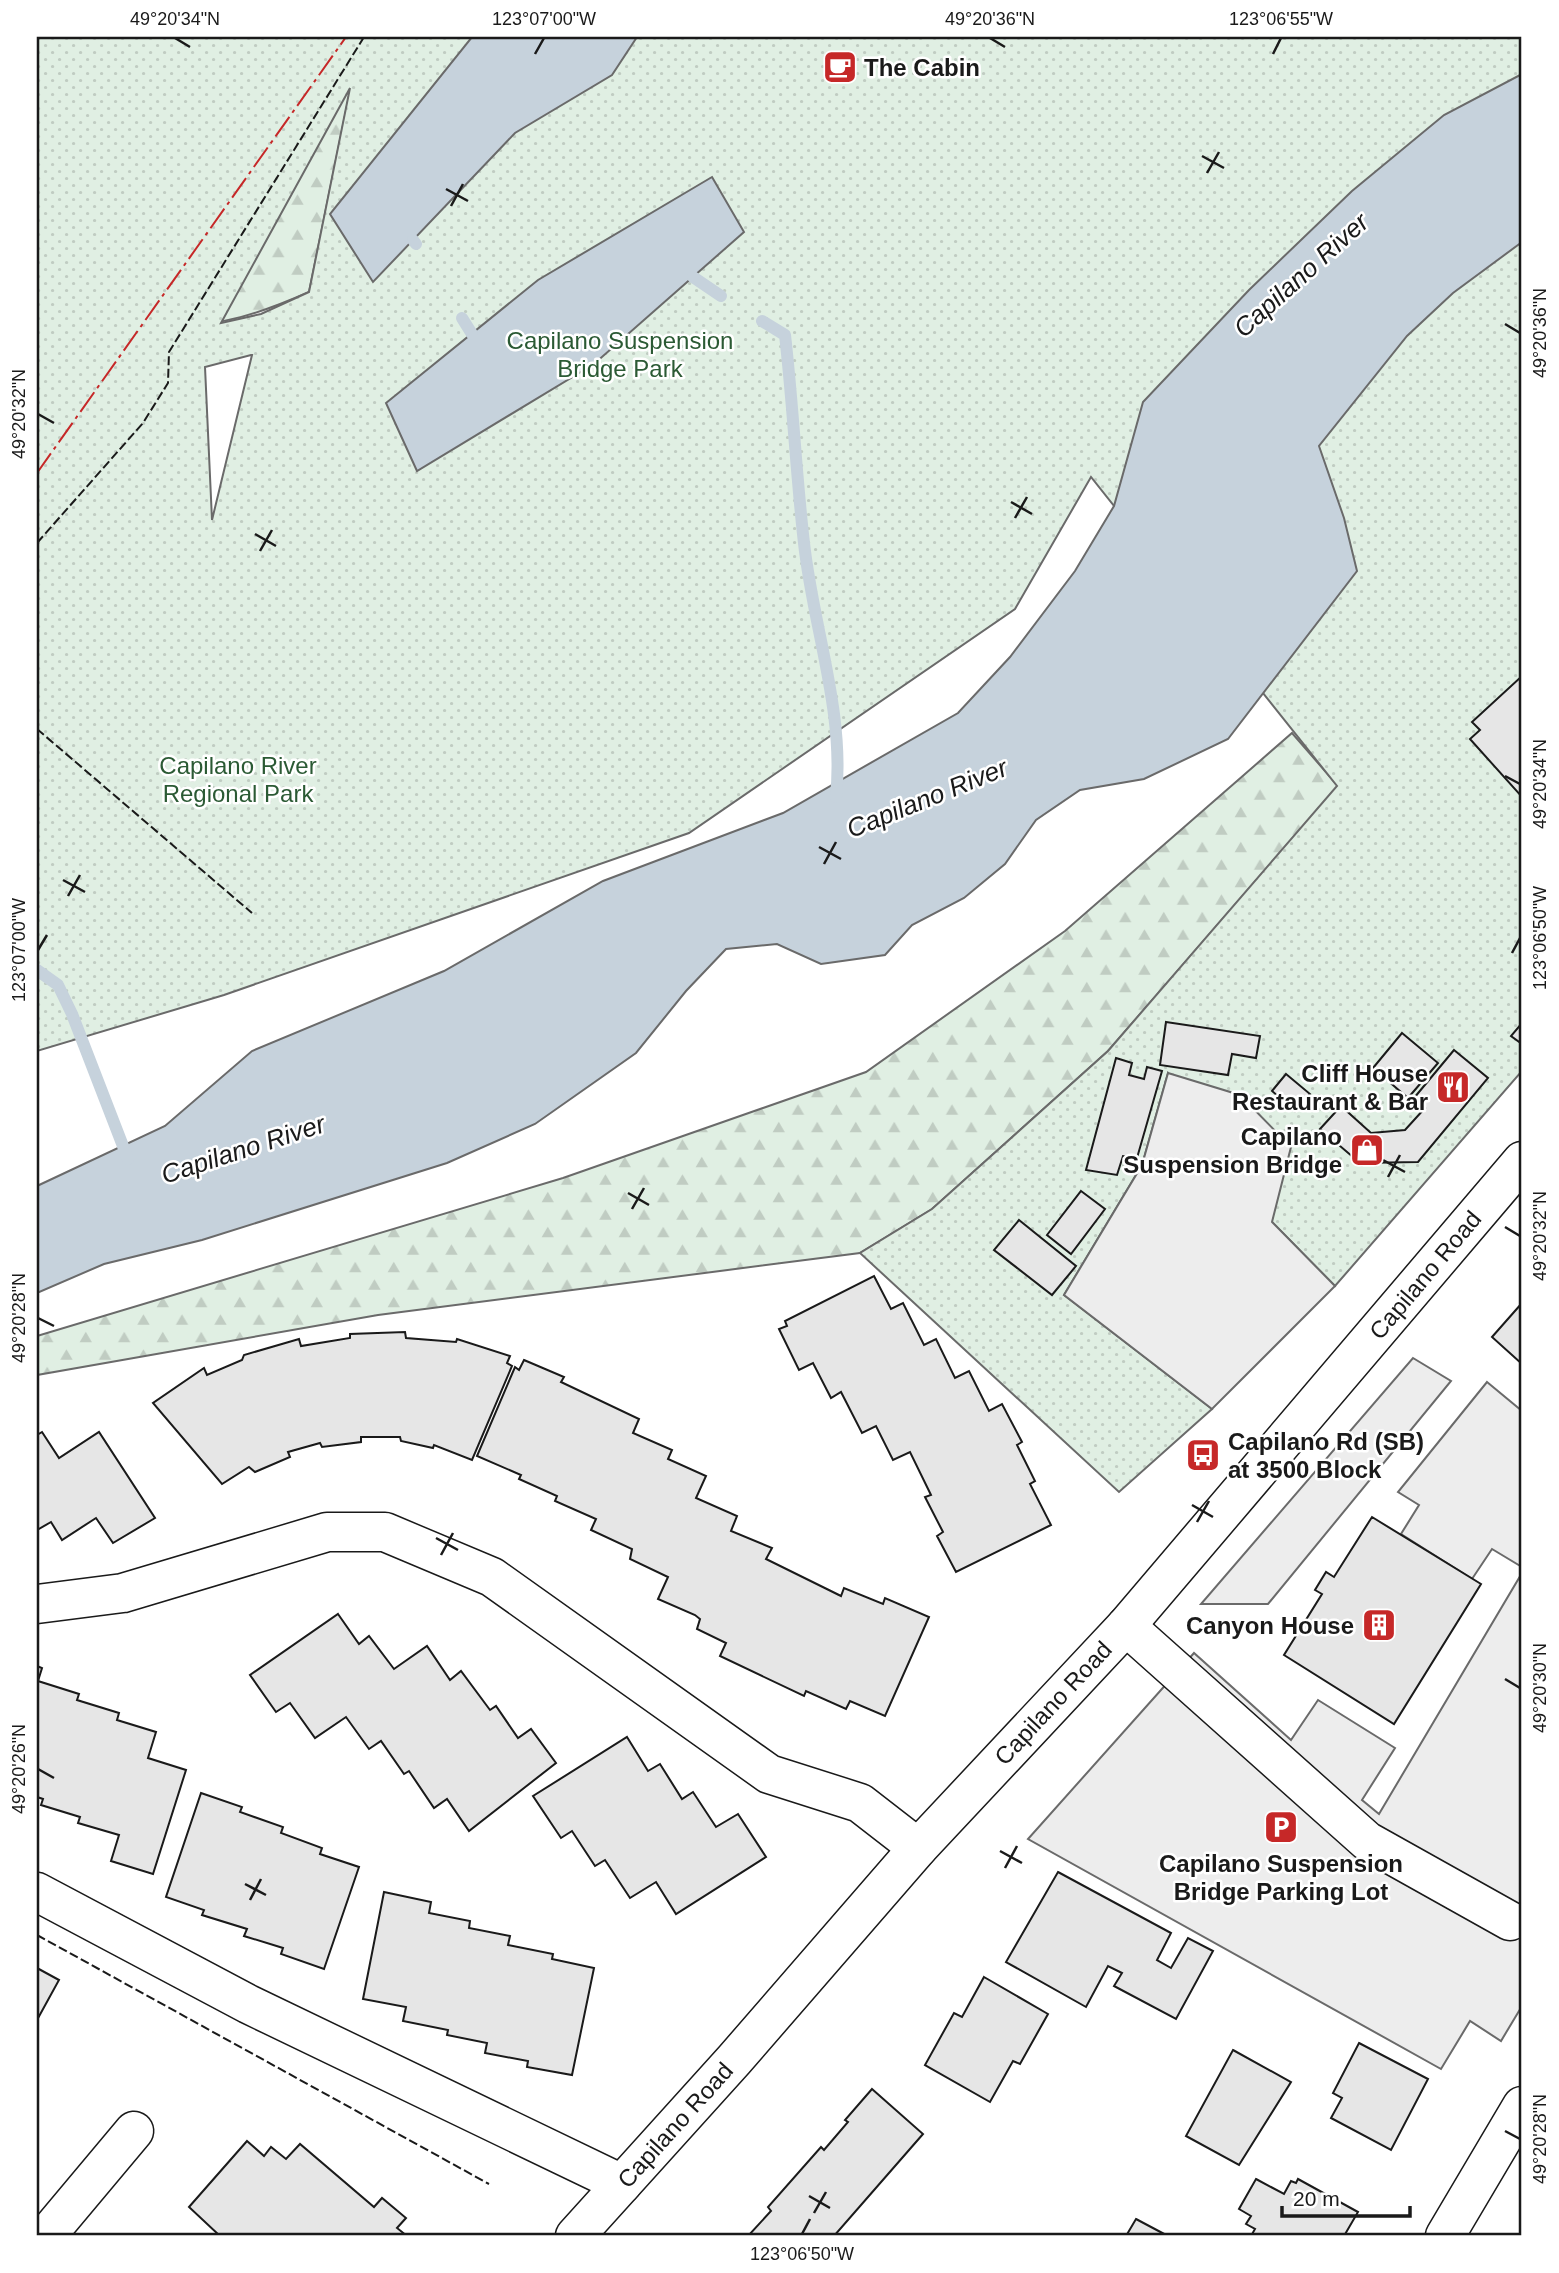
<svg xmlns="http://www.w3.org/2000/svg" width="1559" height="2273" font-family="Helvetica,sans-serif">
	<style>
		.forest { fill: url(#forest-firs); stroke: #6a6a6a; stroke-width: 2 }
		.park { fill: url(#park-dots); stroke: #6a6a6a; stroke-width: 2; fill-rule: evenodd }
		.parking { fill: #ededed; stroke: #6a6a6a; stroke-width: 2 }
		.water { fill: #c6d2dc; stroke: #6a6a6a; stroke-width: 2 }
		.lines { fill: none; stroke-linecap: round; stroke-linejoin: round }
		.stream { stroke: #c6d2dc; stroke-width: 12 }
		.building { fill: #e6e6e6; stroke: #1a1a1a; stroke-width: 2 }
		.minor-casing { stroke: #1a1a1a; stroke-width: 41 }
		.major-casing { stroke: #1a1a1a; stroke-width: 41 }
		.minor { stroke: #fff; stroke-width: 38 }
		.major { stroke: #fff; stroke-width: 38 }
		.fence { stroke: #1a1a1a; stroke-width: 2; stroke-dasharray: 9 3.5; stroke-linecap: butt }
		.power { stroke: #c62828; stroke-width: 2; stroke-dasharray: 24 5 3.5 5; stroke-linecap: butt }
		.ticks { fill: none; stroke: #1a1a1a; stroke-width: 2.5 }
		.labels { text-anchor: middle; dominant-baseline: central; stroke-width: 5; stroke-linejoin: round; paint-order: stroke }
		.poi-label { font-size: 24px; font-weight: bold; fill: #1a1a1a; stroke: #fff; text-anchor: end }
		.park-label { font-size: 24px; fill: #2b5a34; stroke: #fff }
		.street-label { font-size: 24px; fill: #1a1a1a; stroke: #fff }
		.water-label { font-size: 26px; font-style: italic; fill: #1a1a1a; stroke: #fff }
		.neatline { fill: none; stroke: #1a1a1a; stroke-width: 2.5 }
		.ticks-label { font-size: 18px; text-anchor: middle; fill: #1a1a1a }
	</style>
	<defs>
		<pattern id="forest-firs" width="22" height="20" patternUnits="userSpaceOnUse" patternTransform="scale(1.75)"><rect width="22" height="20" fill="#e0efe3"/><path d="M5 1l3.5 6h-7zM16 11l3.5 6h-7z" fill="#c0ccc2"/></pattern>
		<pattern id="park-dots" width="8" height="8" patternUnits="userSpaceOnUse" patternTransform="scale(1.75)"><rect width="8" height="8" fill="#e0efe3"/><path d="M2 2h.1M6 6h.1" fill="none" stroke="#c0ccc2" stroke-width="1.8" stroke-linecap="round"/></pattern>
	</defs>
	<rect width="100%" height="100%" fill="#fff"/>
	<g class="forest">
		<path d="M351,86L309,292C257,315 225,324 168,328Z"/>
		<polygon points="1292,733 1338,786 1108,1051 932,1209 860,1253 378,1315 37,1375 37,1336 563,1178 866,1072 1065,931"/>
	</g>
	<path class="park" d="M37,37H1522V1071L1335,1286L1272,1222L1168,1073L1142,1165L1064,1295L1212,1409L1119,1492L860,1253L932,1209L1108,1051L1337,786L1091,477L1015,609L689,833L224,995L37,1051ZM350,88L309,292L261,314L221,323ZM251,355H252L212,520L205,367Z"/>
	<g class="parking">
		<polygon points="1168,1073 1240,1095 1291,1147 1272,1222 1335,1286 1212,1409 1064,1295 1142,1165"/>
		<polygon points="1413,1358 1451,1381 1268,1604 1201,1604"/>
		<polygon points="1487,1382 1522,1411 1522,1567 1492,1549 1472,1579 1401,1534 1419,1505 1398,1492"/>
		<polygon points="1522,1573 1522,2006 1501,2041 1470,2021 1441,2069 1028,1839 1194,1653 1291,1740 1318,1700 1395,1748 1362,1800 1379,1814"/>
	</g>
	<g class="water">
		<polygon points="472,37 637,37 612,75 515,133 373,282 330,214"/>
		<polygon points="1522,74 1522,242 1453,293 1407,336 1319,446 1344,518 1357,571 1228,739 1144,779 1080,790 1036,820 1005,864 964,898 912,925 885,955 821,964 777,944 726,949 686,991 636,1053 535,1124 447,1163 202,1240 104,1264 37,1293 37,1186 165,1126 252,1051 444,971 603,881 783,813 958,713 1010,657 1075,571 1114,506 1143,402 1249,290 1352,191 1444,115"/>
		<polygon points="712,177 744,232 594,364 417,471 386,403 538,280"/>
	</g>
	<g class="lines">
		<g class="stream">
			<polyline points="413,240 416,244"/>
			<polyline points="693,277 721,296"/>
			<polyline points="462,318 472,334"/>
			<path d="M762,321L785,335C793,404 796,474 804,543C813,627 845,712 836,797"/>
			<polyline points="37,970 58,985 72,1014 128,1159"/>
		</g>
	</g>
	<g class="building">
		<polygon points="1522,676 1522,797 1470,739 1480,730 1472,722"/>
		<polygon points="1166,1022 1260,1036 1256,1058 1232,1054 1228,1075 1160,1065"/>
		<polygon points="1522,1023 1522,1044 1511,1036"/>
		<polygon points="1402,1033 1438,1063 1408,1098 1373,1068"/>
		<polygon points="1454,1050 1488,1078 1418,1162 1360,1163 1320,1129 1341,1106 1371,1133 1405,1130 1425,1108 1414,1098"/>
		<polygon points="1116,1058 1132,1063 1129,1075 1144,1079 1147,1067 1162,1071 1137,1158 1123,1156 1117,1175 1086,1170"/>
		<polygon points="1286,1074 1310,1094 1295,1111 1272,1091"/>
		<polygon points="1081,1191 1105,1209 1071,1254 1047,1235"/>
		<polygon points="1019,1220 1076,1266 1052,1295 994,1250"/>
		<polygon points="874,1276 891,1309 903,1303 924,1345 936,1339 955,1378 969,1371 989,1411 1002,1404 1022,1442 1017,1445 1035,1481 1030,1484 1051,1525 956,1572 937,1536 943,1532 925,1497 931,1495 910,1452 893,1460 876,1426 862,1433 841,1392 831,1398 813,1363 799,1370 779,1329 787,1326 785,1321"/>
		<polygon points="1522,1303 1522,1364 1492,1337"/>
		<polygon points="405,1332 406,1338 456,1342 457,1339 510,1356 507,1363 512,1366 472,1460 434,1445 433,1448 401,1441 400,1437 361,1437 361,1442 322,1447 320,1443 288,1452 290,1457 255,1472 249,1467 222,1484 153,1403 204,1368 207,1375 242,1360 244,1355 299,1339 301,1346 350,1338 350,1334"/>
		<polygon points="524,1360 564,1377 561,1382 639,1419 633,1433 672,1450 668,1459 706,1476 696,1498 737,1516 731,1531 772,1548 766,1559 841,1596 844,1588 883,1604 885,1598 929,1617 885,1716 850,1701 846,1709 806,1691 804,1696 720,1656 726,1643 697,1629 700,1619 695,1615 658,1599 668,1577 630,1559 632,1549 591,1530 596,1519 555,1501 557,1496 519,1479 521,1475 477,1456 515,1367 519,1370"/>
		<polygon points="42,1432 59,1458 99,1432 155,1518 113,1543 96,1518 62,1540 51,1522 37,1530 37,1435"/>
		<polygon points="1372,1517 1481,1584 1394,1724 1284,1655 1322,1594 1315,1590 1326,1572 1334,1577"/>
		<polygon points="338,1614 359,1644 369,1636 394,1669 427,1646 450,1680 461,1671 490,1710 496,1706 518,1738 531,1729 556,1763 469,1831 447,1799 434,1808 409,1771 404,1774 381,1741 369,1749 346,1717 315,1738 290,1703 276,1712 250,1675"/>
		<polygon points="37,1666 42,1668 38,1681 79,1694 77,1700 119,1713 117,1720 156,1732 148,1758 186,1770 153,1874 111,1861 119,1835 78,1823 80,1817 41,1805 43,1799 37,1797"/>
		<polygon points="627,1737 648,1771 660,1764 682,1799 693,1792 716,1827 738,1814 766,1857 676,1914 656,1882 630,1898 605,1860 595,1866 572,1831 561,1838 533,1796"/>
		<polygon points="201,1793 242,1807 240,1812 283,1827 281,1833 322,1848 320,1854 359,1867 324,1969 281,1954 283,1948 244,1936 247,1929 202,1915 204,1910 166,1897"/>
		<polygon points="1058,1872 1171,1933 1157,1960 1171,1968 1188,1938 1213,1951 1176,2019 1114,1986 1122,1973 1108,1966 1086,2007 1006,1962"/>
		<polygon points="384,1892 431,1902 429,1913 470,1921 469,1928 510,1936 508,1945 553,1954 552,1959 594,1968 572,2075 527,2067 528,2061 485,2053 487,2043 447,2035 448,2030 403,2021 406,2007 363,1999"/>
		<polygon points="37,1968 59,1980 37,2020"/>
		<polygon points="984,1977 1048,2014 1020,2064 1013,2061 990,2102 925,2065 954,2013 962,2017"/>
		<polygon points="1359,2043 1428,2079 1391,2150 1331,2118 1342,2098 1333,2093"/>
		<polygon points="1233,2050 1291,2082 1239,2165 1186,2136"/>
		<polygon points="872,2089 923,2134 834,2236 748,2236 771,2211 768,2207 821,2147 824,2150 848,2122 845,2120"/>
		<polygon points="247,2141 264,2156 271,2147 286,2159 300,2144 374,2207 382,2198 406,2218 397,2228 407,2236 220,2236 189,2207"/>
		<polygon points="1256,2179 1284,2194 1291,2181 1296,2183 1298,2179 1358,2212 1344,2236 1251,2236 1255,2229 1246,2224 1251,2216 1239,2209"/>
		<polygon points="1136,2219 1168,2236 1126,2236"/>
	</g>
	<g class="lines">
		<g class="minor-casing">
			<g id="minor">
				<polyline points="37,1604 123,1593 327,1532 385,1532 492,1577 769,1774 860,1803 918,1848"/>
				<polyline points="1126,1626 1367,1841 1510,1921"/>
				<polyline points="37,1892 248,2004 622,2184"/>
				<polyline points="46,2236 134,2131"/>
				<polyline points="1445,2236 1522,2106"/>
			</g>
		</g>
		<g class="major-casing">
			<polyline id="major" points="575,2236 734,2060 918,1848 1126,1626 1522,1161"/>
		</g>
		<use href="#minor" class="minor"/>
		<use href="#major" class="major"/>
		<g class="fence">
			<polyline points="37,543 143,423 168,383 169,352 364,37"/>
			<polyline points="37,729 252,913"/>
			<polyline points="37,1935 489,2184"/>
		</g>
		<polyline class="power" points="37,473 346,37"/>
	</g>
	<path class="ticks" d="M175,38L190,47M990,38L1005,47M535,54L544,38M1273,54L1281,38M1202,156L1224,168M1207,173L1219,152M446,189L468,201M451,206L463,184M1505,324L1520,333M38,414L54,423M1011,502L1032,514M1015,518L1027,497M255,534L276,546M260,551L272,530M1505,776L1520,784M819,847L841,859M824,864L836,842M63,880L85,892M68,896L80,875M38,950L47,935M1512,953L1520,938M1383,1160L1405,1172M1388,1177L1400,1155M628,1193L649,1205M632,1209L644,1188M1505,1227L1520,1236M38,1318L54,1326M1192,1505L1213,1517M1197,1522L1209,1501M436,1538L458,1550M441,1555L453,1533M1505,1679L1520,1688M38,1769L54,1778M1000,1851L1022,1863M1005,1868L1017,1846M245,1884L266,1895M250,1900L261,1879M1505,2131L1520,2139M809,2196L830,2208M814,2213L826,2192M802,2234L810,2219"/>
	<defs>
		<g id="cafe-square" transform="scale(1.75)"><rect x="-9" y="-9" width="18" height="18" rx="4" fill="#c62828" stroke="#fff"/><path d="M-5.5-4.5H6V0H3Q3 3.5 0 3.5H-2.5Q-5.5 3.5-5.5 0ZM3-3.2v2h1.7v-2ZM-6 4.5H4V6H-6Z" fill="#fff"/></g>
		<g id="restaurant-square" transform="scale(1.75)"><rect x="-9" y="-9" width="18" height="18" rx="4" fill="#c62828" stroke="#fff"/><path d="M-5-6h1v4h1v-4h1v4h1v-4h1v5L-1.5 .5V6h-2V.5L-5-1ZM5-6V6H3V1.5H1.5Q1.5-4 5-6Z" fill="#fff"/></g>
		<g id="shop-square" transform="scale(1.75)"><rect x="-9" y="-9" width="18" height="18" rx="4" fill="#c62828" stroke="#fff"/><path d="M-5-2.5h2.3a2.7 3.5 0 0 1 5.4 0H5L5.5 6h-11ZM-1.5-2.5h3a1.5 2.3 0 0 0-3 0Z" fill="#fff"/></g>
		<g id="bus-square" transform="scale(1.75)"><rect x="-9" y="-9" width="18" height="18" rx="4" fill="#c62828" stroke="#fff"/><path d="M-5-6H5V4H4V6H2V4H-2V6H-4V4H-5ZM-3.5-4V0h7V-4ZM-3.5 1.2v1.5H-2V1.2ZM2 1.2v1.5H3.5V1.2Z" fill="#fff"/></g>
		<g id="building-square" transform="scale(1.75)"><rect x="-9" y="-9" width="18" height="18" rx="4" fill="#c62828" stroke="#fff"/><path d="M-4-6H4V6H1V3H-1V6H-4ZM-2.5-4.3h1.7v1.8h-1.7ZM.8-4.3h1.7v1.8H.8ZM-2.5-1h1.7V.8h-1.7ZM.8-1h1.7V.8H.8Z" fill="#fff"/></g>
		<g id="parking-square" transform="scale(1.75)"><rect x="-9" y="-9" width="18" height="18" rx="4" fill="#c62828" stroke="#fff"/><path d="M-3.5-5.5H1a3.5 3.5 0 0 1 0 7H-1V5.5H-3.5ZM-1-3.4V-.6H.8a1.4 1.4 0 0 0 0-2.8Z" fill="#fff"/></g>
	</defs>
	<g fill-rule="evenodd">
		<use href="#cafe-square" x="840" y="67"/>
		<use href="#restaurant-square" x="1453" y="1087"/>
		<use href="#shop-square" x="1367" y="1150"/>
		<use href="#bus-square" x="1203" y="1455"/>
		<use href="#building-square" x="1379" y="1625"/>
		<use href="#parking-square" x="1281" y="1827"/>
	</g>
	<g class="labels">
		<g class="poi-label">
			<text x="864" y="67" text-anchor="start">The Cabin</text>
			<text x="1428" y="1073">Cliff House<tspan x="1428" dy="28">Restaurant &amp; Bar</tspan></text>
			<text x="1342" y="1136">Capilano<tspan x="1342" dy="28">Suspension Bridge</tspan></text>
			<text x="1228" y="1441" text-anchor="start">Capilano Rd (SB)<tspan x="1228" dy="28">at 3500 Block</tspan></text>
			<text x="1354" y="1625">Canyon House</text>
			<text x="1281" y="1863" text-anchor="middle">Capilano Suspension<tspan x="1281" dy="28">Bridge Parking Lot</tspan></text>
		</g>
		<g class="park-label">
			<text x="620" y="340">Capilano Suspension<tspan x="620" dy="28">Bridge Park</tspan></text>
			<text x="238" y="765">Capilano River<tspan x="238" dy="28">Regional Park</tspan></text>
		</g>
		<g class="street-label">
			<text transform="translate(1425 1275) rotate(-50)">Capilano Road</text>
			<text transform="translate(1053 1703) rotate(-47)">Capilano Road</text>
			<text transform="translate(675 2125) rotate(-48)">Capilano Road</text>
		</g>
		<g class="water-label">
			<text transform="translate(1301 275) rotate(-42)">Capilano River</text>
			<text transform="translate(927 798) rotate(-22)">Capilano River</text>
			<text transform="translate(243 1149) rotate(-18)">Capilano River</text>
		</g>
	</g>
	<rect width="1559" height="2273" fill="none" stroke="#ffffff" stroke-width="77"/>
	<path d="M1282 2206v10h128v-10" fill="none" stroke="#1a1a1a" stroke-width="3.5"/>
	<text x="1293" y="2206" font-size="21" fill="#1a1a1a" stroke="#ffffff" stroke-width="5" paint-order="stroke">20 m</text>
	<rect x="38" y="38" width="1482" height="2196" class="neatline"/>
	<g class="ticks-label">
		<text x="175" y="25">49°20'34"N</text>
		<text x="544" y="25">123°07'00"W</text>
		<text x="990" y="25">49°20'36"N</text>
		<text x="1281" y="25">123°06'55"W</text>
		<text transform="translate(1540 333) rotate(-90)" y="6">49°20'36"N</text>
		<text transform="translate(19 414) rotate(-90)" y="6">49°20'32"N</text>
		<text transform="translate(1540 784) rotate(-90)" y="6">49°20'34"N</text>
		<text transform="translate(1540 938) rotate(-90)" y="6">123°06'50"W</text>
		<text transform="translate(19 950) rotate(-90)" y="6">123°07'00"W</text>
		<text transform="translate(1540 1236) rotate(-90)" y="6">49°20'32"N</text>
		<text transform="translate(19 1318) rotate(-90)" y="6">49°20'28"N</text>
		<text transform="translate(1540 1688) rotate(-90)" y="6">49°20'30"N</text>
		<text transform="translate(19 1769) rotate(-90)" y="6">49°20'26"N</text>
		<text transform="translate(1540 2139) rotate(-90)" y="6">49°20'28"N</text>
		<text x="802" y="2260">123°06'50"W</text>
	</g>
</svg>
